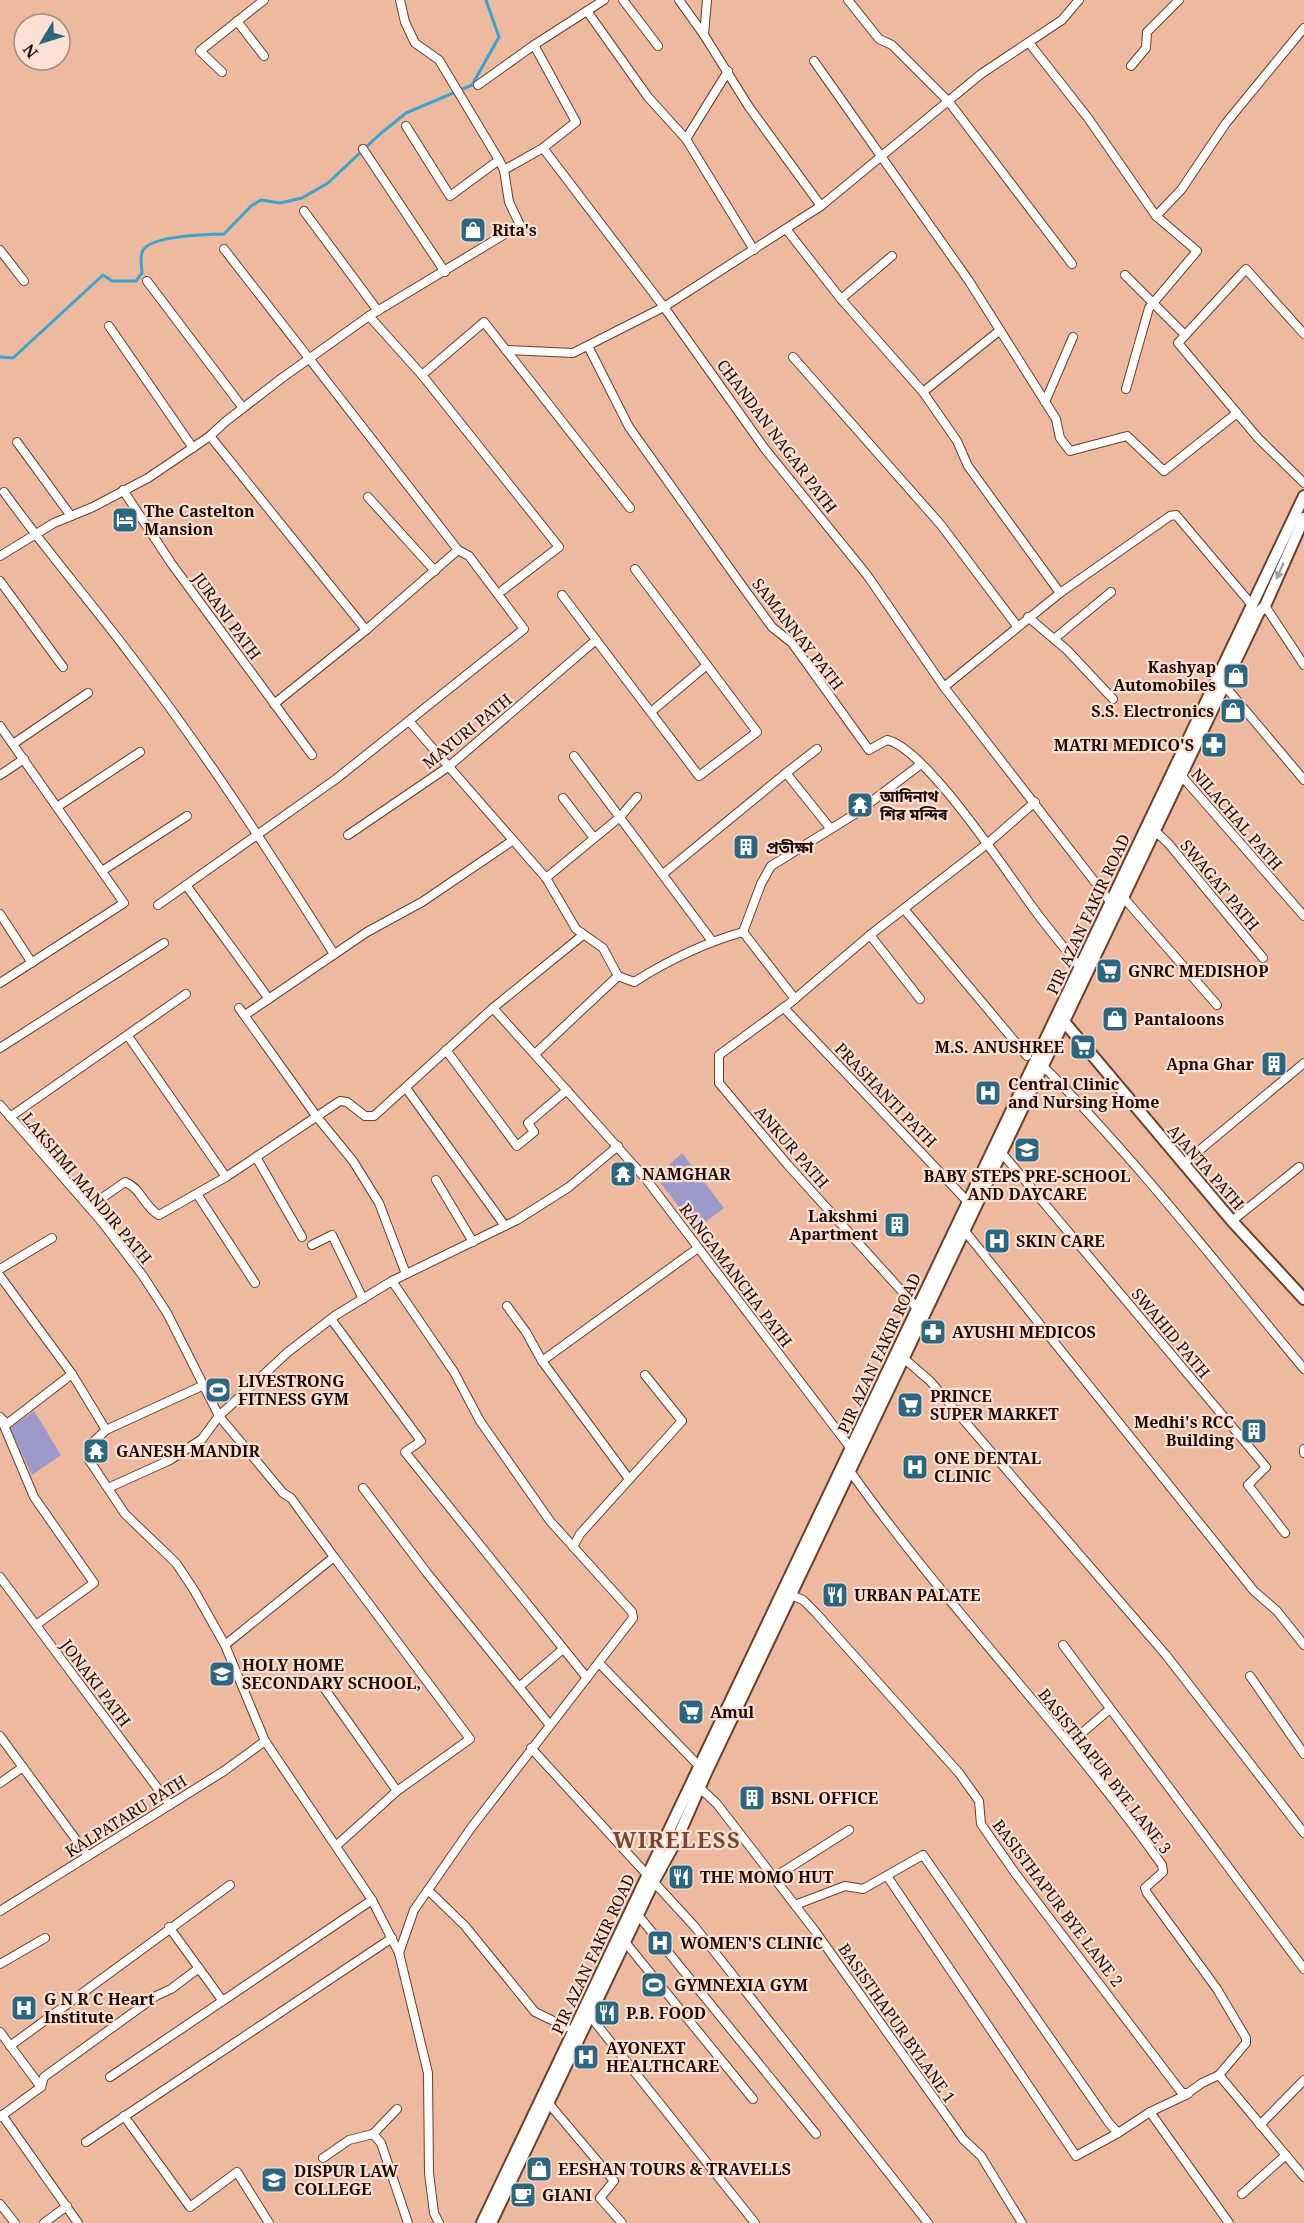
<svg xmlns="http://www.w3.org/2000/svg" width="1304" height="2223" font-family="'Noto Serif','Noto Sans Bengali',serif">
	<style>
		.green { fill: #9d9aca }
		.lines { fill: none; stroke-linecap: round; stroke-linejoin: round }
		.stream { stroke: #3aa4cc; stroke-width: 3 }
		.street-casing { stroke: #6b3f28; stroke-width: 10 }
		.secondary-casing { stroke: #6b3f28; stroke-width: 14 }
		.street { stroke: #fff; stroke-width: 8 }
		.secondary { stroke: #fff; stroke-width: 10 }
		.oneway { fill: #a59e9b }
		.labels { text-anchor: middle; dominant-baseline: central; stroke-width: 4.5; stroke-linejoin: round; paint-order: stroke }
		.poi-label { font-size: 16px; font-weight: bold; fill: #1e0c04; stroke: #fbe0d3; text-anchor: start }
		.street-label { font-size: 16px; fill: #1e0c04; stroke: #fbe0d3 }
		.district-label { font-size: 22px; font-weight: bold; letter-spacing: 1.5px; fill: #744730; stroke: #fbe0d3 }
	</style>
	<rect width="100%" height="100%" fill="#edb99f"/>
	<g class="green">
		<polygon points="682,1153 724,1208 696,1229 656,1177"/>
		<polygon points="34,1411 61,1455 32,1475 10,1428"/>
	</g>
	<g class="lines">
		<path class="stream" d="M0,357L13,358L103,275L112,281H136L142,273C142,266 139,257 143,250C153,235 207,235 224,234L251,206L261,200L280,203L302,198L328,183L380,134L406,113L472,85L499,37L486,0"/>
		<g class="street-casing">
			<g id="street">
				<polyline points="604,0 534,45 576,122 543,148 664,307 765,449 867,575 944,687 1112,904"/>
				<polyline points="623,0 658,46"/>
				<polyline points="679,0 704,35"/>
				<polyline points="707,0 704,35 749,107 821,206"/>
				<polyline points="848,0 879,39 892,45 949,102 1072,264"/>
				<polyline points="587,11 648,97 686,139 754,250"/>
				<polyline points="237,21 264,56"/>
				<polyline points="1030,44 1088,118 1156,216 1197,251 1149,308 1126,389"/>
				<polyline points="814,61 969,281 1056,419 1060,438 1070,451 1127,436 1164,471 1237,413"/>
				<polyline points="1131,66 1146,48 1147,32 1179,0"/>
				<polyline points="222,72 200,51 264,0"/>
				<polyline points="478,85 534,45"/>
				<polyline points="406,126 450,196 499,160"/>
				<polyline points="686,139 728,71"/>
				<polyline points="363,149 445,272"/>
				<polyline points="504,170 543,148"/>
				<polyline points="304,211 378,311"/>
				<polyline points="1156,216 1181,190 1226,123 1304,28"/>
				<polyline points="786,229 841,299 923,392 957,441 968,466 1060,593 944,687"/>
				<polyline points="0,250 24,281"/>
				<polyline points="1125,275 1185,335"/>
				<polyline points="147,281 243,408"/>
				<polyline points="841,299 892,256"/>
				<polyline points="369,316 422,375 484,322 630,508"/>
				<polyline points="109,326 193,448"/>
				<polyline points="1304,334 1246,269 1178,343 1258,438 1304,483"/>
				<path d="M588,346L629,427L745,590L772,627L792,643L869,750L887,740C926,748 1009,876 1036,912C1051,932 1067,951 1082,970"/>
				<polyline points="506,350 573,353 664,307 821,206 981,74 1062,20 1079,0"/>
				<polyline points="793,357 941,525 1017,626"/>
				<polyline points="422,375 559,547 503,590"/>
				<polyline points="923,392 999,331"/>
				<polyline points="1045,402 1073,337"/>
				<polyline points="210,436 366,630"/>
				<polyline points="17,442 71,516"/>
				<polyline points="123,490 171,563 312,755"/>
				<path d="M4,492C44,548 90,601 132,657C205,752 270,853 334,954"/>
				<polyline points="368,497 435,571"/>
				<polyline points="0,556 54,523 93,507 148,478 210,436 225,422 282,378 369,316 520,225 509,202 504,170 499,160 439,60 415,43 405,22 400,0"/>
				<polyline points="0,581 63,667"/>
				<polyline points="1060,593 1170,516 1176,515 1252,605"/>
				<polyline points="562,595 699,776 757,732 635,569"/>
				<polyline points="1265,606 1304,665"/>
				<polyline points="1028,617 1067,650 1113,699"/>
				<polyline points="1054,639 1111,592"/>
				<polyline points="1224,685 1304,780"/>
				<polyline points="274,704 366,630 458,550"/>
				<polyline points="651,712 707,665"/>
				<path d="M409,721L546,878L576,929L603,948L618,976L634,982C669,960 703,943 743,932"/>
				<polyline points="0,726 124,903 0,983"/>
				<polyline points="13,744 88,693"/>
				<polyline points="574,756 712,941"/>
				<polyline points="786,773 817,749"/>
				<polyline points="1179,773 1304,916"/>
				<polyline points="0,775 24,759"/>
				<polyline points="563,798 594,838"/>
				<polyline points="57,807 140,752"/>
				<polyline points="1155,831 1168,843 1263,958"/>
				<polyline points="348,835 448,767 596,640"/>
				<polyline points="102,871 187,816"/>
				<polyline points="663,874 786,773 830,828"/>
				<polyline points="546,878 620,817 637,797"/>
				<polyline points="186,885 269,999"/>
				<polyline points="1123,897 1217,1005"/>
				<polyline points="158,905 336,779 524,629 469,556 458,550 224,249"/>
				<polyline points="904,909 1027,1056"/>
				<polyline points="0,914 32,963"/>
				<polyline points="743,932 761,884 771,866 855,814 921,764"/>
				<polyline points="743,932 795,999"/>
				<polyline points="870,935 920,999"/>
				<polyline points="239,1008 317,1117 353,1161 379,1203 406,1274"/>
				<polyline points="493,1008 646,1179 852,1450"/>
				<polyline points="784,1008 968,1202"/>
				<polyline points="245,1015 367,932 422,902 512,841"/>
				<polyline points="128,1036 226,1177"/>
				<polyline points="0,1048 164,943"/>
				<polyline points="446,1050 517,1146 534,1132 528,1123 567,1090"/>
				<polyline points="535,1054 618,976"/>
				<path d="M1043,1066C1137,1160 1219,1267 1304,1369"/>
				<polyline points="406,1088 505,1226"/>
				<polyline points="0,1105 102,1222 143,1276 167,1313 219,1416 283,1493 291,1498 334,1557"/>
				<polyline points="10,1117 186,994"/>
				<polyline points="1001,1152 1266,1467 1248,1485 1285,1533"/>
				<polyline points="256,1157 302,1237"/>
				<polyline points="1183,1164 1304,1063"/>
				<polyline points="436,1180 473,1242"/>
				<polyline points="197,1194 255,1283"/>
				<path d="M89,1207L125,1182C141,1188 144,1207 159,1215L226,1177L340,1101L347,1102L365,1116H374L493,1008L583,935"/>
				<polyline points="1232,1221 1299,1167"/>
				<polyline points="964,1230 1254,1591 1277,1611 1304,1645"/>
				<polyline points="312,1245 332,1235 363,1299"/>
				<polyline points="0,1269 52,1238"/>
				<polyline points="0,1276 72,1374"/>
				<polyline points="392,1281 454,1372 480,1421 550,1521 632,1612 633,1618 471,1828 414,1910 399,1953"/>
				<polyline points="507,1306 526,1332 542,1361"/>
				<polyline points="917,1308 787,1164 719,1083 719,1055 790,1003 870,935 987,844 1035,802"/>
				<polyline points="331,1319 421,1441 405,1452 587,1678"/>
				<polyline points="900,1355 930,1381 1166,1655 1304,1833"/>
				<polyline points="0,1417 7,1424 72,1374 106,1430 89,1446 89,1460 125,1514 176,1563 194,1590 225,1645 265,1741 372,1900 399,1953 428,2073 429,2173 434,2213 439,2223"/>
				<polyline points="2,1421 34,1497 94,1583 36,1625"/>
				<polyline points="106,1430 204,1385"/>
				<polyline points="1304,1449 1304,1453"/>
				<path d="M850,1471C947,1608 1065,1728 1162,1865L1163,1872L1145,1888L1147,1893L1217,1989L1246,2038V2043L1219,2075L1304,2177"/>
				<polyline points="629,1479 542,1361 698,1248"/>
				<polyline points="108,1488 170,1460 202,1439 219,1416 288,1352 336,1315 392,1281 517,1220 569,1187 618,1146"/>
				<polyline points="363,1488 427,1573 549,1724"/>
				<polyline points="573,1547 580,1534 682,1421 645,1375"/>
				<polyline points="0,1577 170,1805"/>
				<polyline points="791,1595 803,1600 816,1613 959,1773 979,1801 981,1824 1015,1873 1182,2093 1188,2093 1202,2083 1219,2075"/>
				<polyline points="225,1645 334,1557 470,1739 397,1791 336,1846"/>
				<polyline points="1063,1645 1304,1969"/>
				<polyline points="599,1663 702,1769"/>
				<polyline points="1250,1676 1304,1754"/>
				<polyline points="322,1685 397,1791"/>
				<polyline points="519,1687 563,1649"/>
				<polyline points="0,1736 88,1856"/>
				<polyline points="1069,1744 1110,1709"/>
				<polyline points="531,1748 695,1927 928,2223"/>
				<polyline points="0,1783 23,1767"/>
				<polyline points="699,1787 717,1804 815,1931 963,2139 981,2156 1022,2223"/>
				<polyline points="773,1878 849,1830"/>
				<polyline points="428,1890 465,1926 535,2012 566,2027"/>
				<polyline points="795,1905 845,1886 863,1889 923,1855 1109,2123 1118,2133 1076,2156 887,1876"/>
				<polyline points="0,1911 224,1771 265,1741"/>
				<polyline points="638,1915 816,2134"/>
				<polyline points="169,1927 222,2000"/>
				<polyline points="625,1942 753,2099"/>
				<polyline points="0,1964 45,1938"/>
				<polyline points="590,2016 755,2223"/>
				<polyline points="0,2032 41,2087"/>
				<polyline points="10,2046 230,1885"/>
				<polyline points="110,2077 372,1900"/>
				<polyline points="1188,2094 1150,2112 1229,2223"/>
				<polyline points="545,2099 614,2181 600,2198 622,2223"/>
				<polyline points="2,2115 78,2223"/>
				<polyline points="124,2116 190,2207 237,2172 269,2223"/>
				<polyline points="0,2117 41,2087 44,2077 156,1996 171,1989 199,1968"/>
				<polyline points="1260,2125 1304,2080"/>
				<polyline points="1118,2133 1150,2112"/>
				<polyline points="373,2134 397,2109"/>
				<polyline points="86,2142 392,1938"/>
				<polyline points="323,2158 349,2140 373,2134 381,2143 408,2223"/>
				<polyline points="1242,2194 1286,2155"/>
				<polyline points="0,2204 15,2223"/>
				<polyline points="44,2223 67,2206"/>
			</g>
		</g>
		<g class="secondary-casing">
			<g id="secondary">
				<polyline points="1061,1018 1232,1221 1304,1299"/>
				<polyline points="482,2223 1304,496"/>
				<polyline points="491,2223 654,1881 677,1839 706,1773 1259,612 1265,606 1304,518"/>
			</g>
		</g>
		<use href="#street" class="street"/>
		<use href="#secondary" class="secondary"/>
	</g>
	<defs><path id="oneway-solid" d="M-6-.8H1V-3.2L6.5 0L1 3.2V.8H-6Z" transform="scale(1.5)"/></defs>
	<use class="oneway" href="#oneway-solid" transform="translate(1280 571) rotate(114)"/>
	<defs>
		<g id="shop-square" transform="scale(1.35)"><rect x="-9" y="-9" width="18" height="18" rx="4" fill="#2c677f" stroke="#fbe0d3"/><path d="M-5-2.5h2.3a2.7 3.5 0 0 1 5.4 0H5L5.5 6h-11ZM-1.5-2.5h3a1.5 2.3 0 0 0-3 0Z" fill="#fff"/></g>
		<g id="hotel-square" transform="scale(1.35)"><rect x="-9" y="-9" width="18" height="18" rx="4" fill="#2c677f" stroke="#fbe0d3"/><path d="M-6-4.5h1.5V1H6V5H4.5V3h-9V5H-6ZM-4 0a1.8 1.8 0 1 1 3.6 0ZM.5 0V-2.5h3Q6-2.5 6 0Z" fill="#fff"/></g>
		<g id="pharmacy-square" transform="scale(1.35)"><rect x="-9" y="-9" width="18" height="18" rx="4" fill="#2c677f" stroke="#fbe0d3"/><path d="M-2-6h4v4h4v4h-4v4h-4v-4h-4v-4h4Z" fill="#fff"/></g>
		<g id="temple-square" transform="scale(1.35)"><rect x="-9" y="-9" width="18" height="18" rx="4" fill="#2c677f" stroke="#fbe0d3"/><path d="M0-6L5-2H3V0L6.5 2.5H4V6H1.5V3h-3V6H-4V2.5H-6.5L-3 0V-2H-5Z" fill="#fff"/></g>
		<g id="building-square" transform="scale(1.35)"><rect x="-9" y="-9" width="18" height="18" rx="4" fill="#2c677f" stroke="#fbe0d3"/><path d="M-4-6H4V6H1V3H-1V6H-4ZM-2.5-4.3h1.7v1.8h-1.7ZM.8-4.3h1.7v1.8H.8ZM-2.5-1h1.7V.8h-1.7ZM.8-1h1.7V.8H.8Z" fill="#fff"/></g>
		<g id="supermarket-square" transform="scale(1.35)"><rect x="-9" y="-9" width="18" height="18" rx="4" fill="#2c677f" stroke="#fbe0d3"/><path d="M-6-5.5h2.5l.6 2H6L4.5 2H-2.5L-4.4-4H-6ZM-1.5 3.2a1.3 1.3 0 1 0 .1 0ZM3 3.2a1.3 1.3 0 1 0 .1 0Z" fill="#fff"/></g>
		<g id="hospital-square" transform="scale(1.35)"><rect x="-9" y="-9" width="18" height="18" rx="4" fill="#2c677f" stroke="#fbe0d3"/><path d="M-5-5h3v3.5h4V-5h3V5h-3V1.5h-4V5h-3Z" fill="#fff"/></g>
		<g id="school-square" transform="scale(1.35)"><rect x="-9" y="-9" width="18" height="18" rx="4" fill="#2c677f" stroke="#fbe0d3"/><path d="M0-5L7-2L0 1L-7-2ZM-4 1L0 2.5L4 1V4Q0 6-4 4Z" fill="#fff"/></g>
		<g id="stadium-square" transform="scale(1.35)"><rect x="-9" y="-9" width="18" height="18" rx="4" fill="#2c677f" stroke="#fbe0d3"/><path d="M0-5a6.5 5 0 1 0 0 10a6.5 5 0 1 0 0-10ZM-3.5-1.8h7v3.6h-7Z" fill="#fff"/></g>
		<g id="restaurant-square" transform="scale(1.35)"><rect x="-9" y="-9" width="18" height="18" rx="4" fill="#2c677f" stroke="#fbe0d3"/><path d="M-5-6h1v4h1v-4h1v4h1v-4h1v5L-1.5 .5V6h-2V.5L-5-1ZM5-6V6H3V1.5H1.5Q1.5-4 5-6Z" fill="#fff"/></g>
		<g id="university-square" transform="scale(1.35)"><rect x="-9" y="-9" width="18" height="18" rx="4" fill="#2c677f" stroke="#fbe0d3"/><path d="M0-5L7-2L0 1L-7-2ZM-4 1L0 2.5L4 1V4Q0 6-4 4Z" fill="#fff"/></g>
		<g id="cafe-square" transform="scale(1.35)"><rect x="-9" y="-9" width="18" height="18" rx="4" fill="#2c677f" stroke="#fbe0d3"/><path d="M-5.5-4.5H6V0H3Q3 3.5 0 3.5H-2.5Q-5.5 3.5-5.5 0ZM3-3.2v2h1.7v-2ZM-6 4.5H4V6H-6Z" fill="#fff"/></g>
	</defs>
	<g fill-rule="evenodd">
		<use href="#shop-square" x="473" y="230"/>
		<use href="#hotel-square" x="125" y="520"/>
		<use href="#shop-square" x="1236" y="676"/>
		<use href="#shop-square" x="1233" y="711"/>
		<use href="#pharmacy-square" x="1214" y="745"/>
		<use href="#temple-square" x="860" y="805"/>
		<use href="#building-square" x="746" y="847"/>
		<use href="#supermarket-square" x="1109" y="971"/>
		<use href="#shop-square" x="1115" y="1019"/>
		<use href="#supermarket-square" x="1083" y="1047"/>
		<use href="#building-square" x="1274" y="1064"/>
		<use href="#hospital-square" x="988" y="1093"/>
		<use href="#school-square" x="1027" y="1150"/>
		<use href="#temple-square" x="623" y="1174"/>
		<use href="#building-square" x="897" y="1225"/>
		<use href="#hospital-square" x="997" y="1241"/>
		<use href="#pharmacy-square" x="933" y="1332"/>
		<use href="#stadium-square" x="218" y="1390"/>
		<use href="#supermarket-square" x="910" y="1405"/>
		<use href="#building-square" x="1254" y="1431"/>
		<use href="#temple-square" x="96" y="1451"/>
		<use href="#hospital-square" x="915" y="1467"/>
		<use href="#restaurant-square" x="835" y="1595"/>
		<use href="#school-square" x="222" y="1674"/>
		<use href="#supermarket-square" x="691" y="1712"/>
		<use href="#building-square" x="752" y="1798"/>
		<use href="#restaurant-square" x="681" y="1877"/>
		<use href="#hospital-square" x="660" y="1943"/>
		<use href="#stadium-square" x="654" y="1985"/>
		<use href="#hospital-square" x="24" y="2008"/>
		<use href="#restaurant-square" x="607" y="2013"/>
		<use href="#hospital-square" x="586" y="2057"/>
		<use href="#shop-square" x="539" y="2169"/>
		<use href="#university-square" x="274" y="2180"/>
		<use href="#cafe-square" x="523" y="2195"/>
	</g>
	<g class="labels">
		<g class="poi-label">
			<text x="492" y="230">Rita's</text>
			<text x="144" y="511">The Castelton<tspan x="144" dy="18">Mansion</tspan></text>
			<text x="1216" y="667" text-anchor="end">Kashyap<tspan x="1216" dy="18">Automobiles</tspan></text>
			<text x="1214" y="711" text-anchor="end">S.S. Electronics</text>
			<text x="1194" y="745" text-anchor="end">MATRI MEDICO'S</text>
			<text x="880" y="796">আদিনাথ<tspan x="880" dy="18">শিৱ মন্দিৰ</tspan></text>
			<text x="766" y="847">প্রতীক্ষা</text>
			<text x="1128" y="971">GNRC MEDISHOP</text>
			<text x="1134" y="1019">Pantaloons</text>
			<text x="1064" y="1047" text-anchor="end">M.S. ANUSHREE</text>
			<text x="1254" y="1064" text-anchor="end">Apna Ghar</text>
			<text x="1008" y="1084">Central Clinic<tspan x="1008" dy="18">and Nursing Home</tspan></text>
			<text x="642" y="1174">NAMGHAR</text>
			<text x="1027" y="1176" text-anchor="middle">BABY STEPS PRE-SCHOOL<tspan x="1027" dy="18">AND DAYCARE</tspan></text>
			<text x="878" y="1216" text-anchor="end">Lakshmi<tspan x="878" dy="18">Apartment</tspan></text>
			<text x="1016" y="1241">SKIN CARE</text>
			<text x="952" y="1332">AYUSHI MEDICOS</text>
			<text x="238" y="1381">LIVESTRONG<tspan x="238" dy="18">FITNESS GYM</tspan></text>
			<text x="930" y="1396">PRINCE<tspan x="930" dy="18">SUPER MARKET</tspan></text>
			<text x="1234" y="1422" text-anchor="end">Medhi's RCC<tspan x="1234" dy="18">Building</tspan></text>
			<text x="116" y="1451">GANESH MANDIR</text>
			<text x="934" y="1458">ONE DENTAL<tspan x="934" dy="18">CLINIC</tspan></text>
			<text x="854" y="1595">URBAN PALATE</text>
			<text x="242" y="1665">HOLY HOME<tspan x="242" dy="18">SECONDARY SCHOOL,</tspan></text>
			<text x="710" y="1712">Amul</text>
			<text x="771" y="1798">BSNL OFFICE</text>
			<text x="700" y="1877">THE MOMO HUT</text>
			<text x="680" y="1943">WOMEN'S CLINIC</text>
			<text x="674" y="1985">GYMNEXIA GYM</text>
			<text x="44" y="1999">G N R C Heart<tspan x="44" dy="18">Institute</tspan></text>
			<text x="626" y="2013">P.B. FOOD</text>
			<text x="606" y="2048">AYONEXT<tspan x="606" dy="18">HEALTHCARE</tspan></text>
			<text x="558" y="2169">EESHAN TOURS &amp; TRAVELLS</text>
			<text x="294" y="2171">DISPUR LAW<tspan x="294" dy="18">COLLEGE</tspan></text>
			<text x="542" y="2195">GIANI</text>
		</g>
		<g class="street-label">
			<text transform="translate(777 436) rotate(53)">CHANDAN NAGAR PATH</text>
			<text transform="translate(227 616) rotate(54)">JURANI PATH</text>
			<text transform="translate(798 634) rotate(52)">SAMANNAY PATH</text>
			<text transform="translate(467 731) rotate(-39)">MAYURI PATH</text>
			<text transform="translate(1237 819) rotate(49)">NILACHAL PATH</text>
			<text transform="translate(1220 885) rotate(50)">SWAGAT PATH</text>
			<text transform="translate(1088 914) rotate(-65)">PIR AZAN FAKIR ROAD</text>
			<text transform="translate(886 1095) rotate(46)">PRASHANTI PATH</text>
			<text transform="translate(792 1147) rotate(49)">ANKUR PATH</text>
			<text transform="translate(1206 1167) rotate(49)">AJANTA PATH</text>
			<text transform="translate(87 1188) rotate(50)">LAKSHMI MANDIR PATH</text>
			<text transform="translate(736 1275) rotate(53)">RANGAMANCHA PATH</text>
			<text transform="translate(1171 1333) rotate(50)">SWAHID PATH</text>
			<text transform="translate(879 1353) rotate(-65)">PIR AZAN FAKIR ROAD</text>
			<text transform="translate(96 1683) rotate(53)">JONAKI PATH</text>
			<text transform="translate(1105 1771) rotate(52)">BASISTHAPUR BYE LANE 3</text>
			<text transform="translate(126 1816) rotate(-32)">KALPATARU PATH</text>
			<text transform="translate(1058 1903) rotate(53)">BASISTHAPUR BYE LANE 2</text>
			<text transform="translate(593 1954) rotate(-65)">PIR AZAN FAKIR ROAD</text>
			<text transform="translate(897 2023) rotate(55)">BASISTHAPUR BYLANE 1</text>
		</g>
		<g class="district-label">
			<text x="677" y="1839">WIRELESS</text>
		</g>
	</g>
	<g transform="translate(42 42) rotate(232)"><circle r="28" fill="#fbe0d3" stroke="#a38b80" stroke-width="1.5"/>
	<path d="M0-4.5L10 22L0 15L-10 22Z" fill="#2c677f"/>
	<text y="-9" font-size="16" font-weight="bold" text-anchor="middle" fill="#1e0c04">N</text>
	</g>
</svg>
